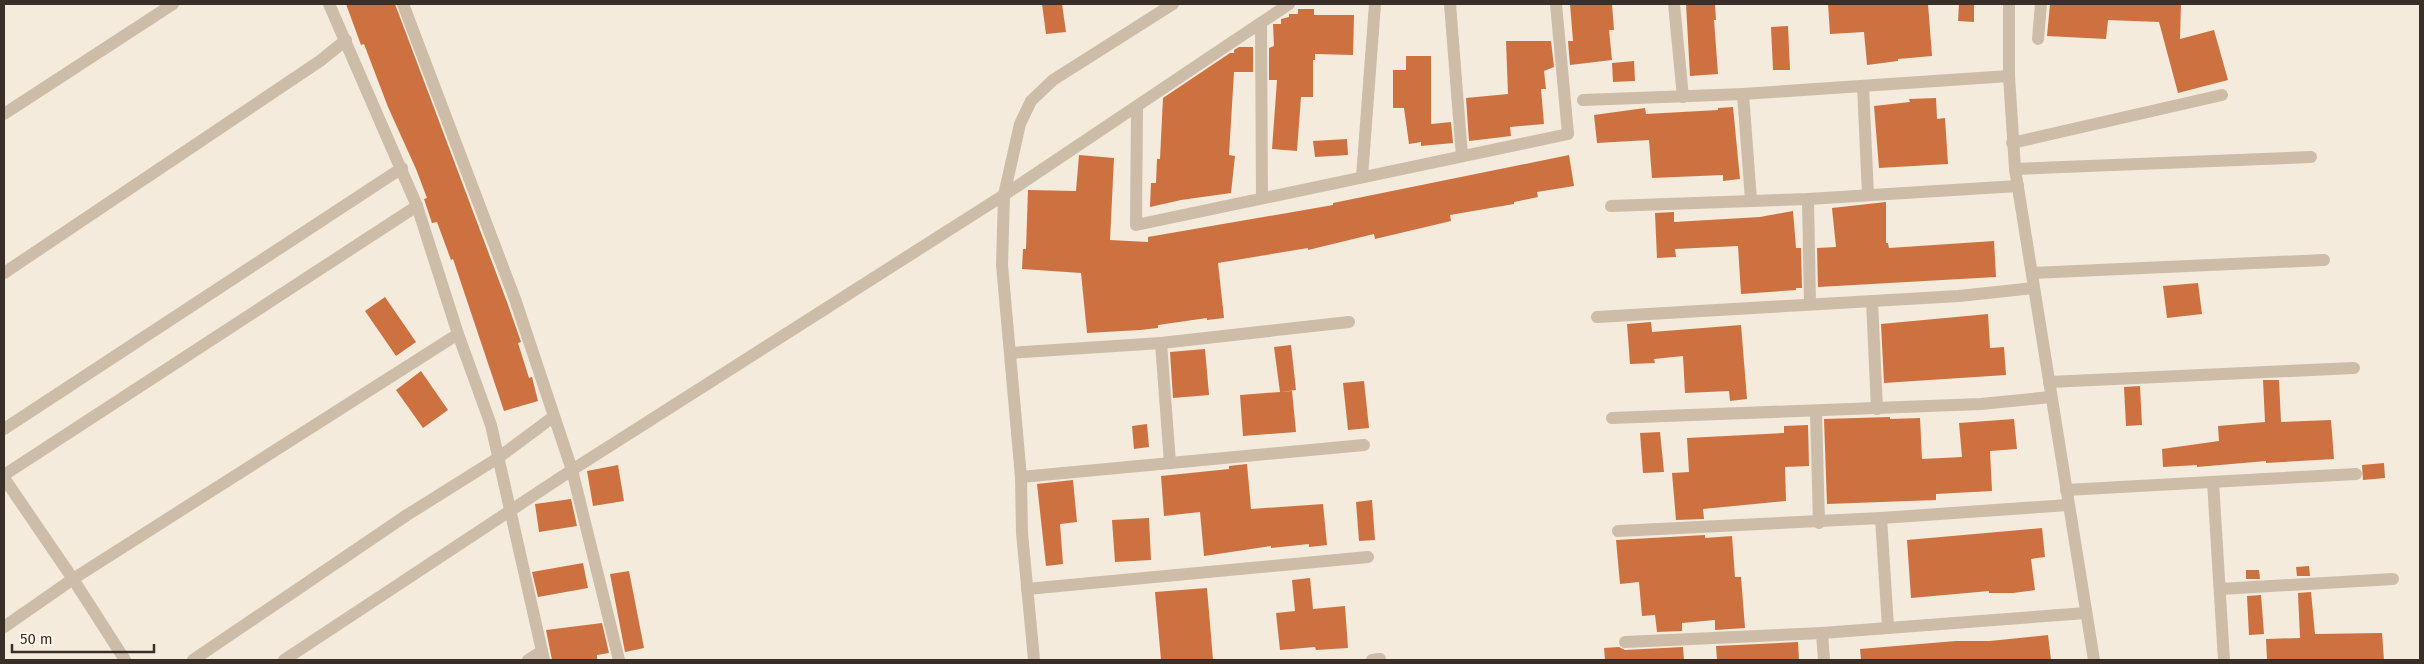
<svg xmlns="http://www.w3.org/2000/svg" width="2424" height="664" font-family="'Fira Sans',sans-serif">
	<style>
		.building { fill: #cd7141 }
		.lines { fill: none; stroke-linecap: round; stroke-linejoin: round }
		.minor { stroke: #cdbca7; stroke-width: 12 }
	</style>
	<rect width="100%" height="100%" fill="#f4ebdc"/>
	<g class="building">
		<polygon points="346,4 395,4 507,302 521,342 518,343 529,378 532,377 538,401 504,411 453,259 451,260 437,222 432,223 424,199 427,198 416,169 388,107 364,44 361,45"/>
		<polygon points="1042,4 1062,4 1066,32 1046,34"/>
		<polygon points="1570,4 1612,4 1614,30 1609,30 1612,60 1570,65 1568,41 1573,41"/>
		<polygon points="1686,4 1715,4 1716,20 1714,20 1718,74 1690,76"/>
		<polygon points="1828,4 1928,4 1932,56 1898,59 1898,61 1867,65 1864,32 1830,34"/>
		<polygon points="1959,4 1974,4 1974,22 1958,21"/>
		<polygon points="2050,4 2181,4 2180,39 2214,30 2228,80 2178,93 2159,22 2108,20 2106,39 2047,36"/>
		<polygon points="1298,9 1314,9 1314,15 1354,15 1353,55 1315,54 1315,60 1313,60 1313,97 1301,97 1297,151 1272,149 1277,80 1269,80 1269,48 1274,46 1273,24 1281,24 1281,19 1289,17 1289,14 1298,14"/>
		<polygon points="1788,26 1790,70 1773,70 1771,27"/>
		<polygon points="1506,41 1551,41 1554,67 1544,71 1546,89 1541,89 1544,124 1510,127 1511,136 1469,141 1466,98 1508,94"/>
		<polygon points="1239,47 1253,47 1253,72 1234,72 1229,155 1235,156 1231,193 1181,200 1150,207 1151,183 1156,183 1157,159 1160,159 1163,98 1230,53 1234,53 1234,50"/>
		<polygon points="1406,56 1431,56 1431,124 1451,122 1453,143 1421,146 1421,142 1409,144 1404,108 1393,108 1393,70 1406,70"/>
		<polygon points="1634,61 1635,81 1613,82 1612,63"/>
		<polygon points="1936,98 1937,119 1945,118 1948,164 1879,168 1874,106 1910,102 1909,99"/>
		<polygon points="1733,107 1740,179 1723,181 1723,175 1652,178 1649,140 1597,143 1594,115 1645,108 1646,114 1718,110 1718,108"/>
		<polygon points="1347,139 1348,155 1315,157 1313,141"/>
		<polygon points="1079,155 1114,158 1110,240 1148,242 1148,237 1333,205 1333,203 1569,155 1574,186 1537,192 1538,197 1514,202 1514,204 1450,215 1451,221 1375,239 1374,234 1308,250 1308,248 1218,263 1224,318 1207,320 1207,318 1158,325 1158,328 1140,330 1087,333 1081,273 1022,269 1023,249 1026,249 1028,190 1076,191"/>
		<polygon points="1886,202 1886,243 1888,243 1889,248 1994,241 1996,277 1818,287 1817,248 1836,247 1832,208"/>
		<polygon points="1793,211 1796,248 1801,248 1802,288 1796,288 1796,290 1741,294 1738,246 1675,249 1676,257 1657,258 1655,213 1674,212 1674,222 1760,217"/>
		<polygon points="2198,283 2202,314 2167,318 2163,286"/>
		<polygon points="385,297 416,342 396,356 365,311"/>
		<polygon points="1988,314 1990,348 2004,347 2006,375 1884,383 1881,324"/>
		<polygon points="1651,322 1652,332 1741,325 1747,399 1730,401 1729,391 1685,393 1683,356 1654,359 1655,363 1630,364 1627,324"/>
		<polygon points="1291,345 1296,390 1281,392 1292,391 1296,432 1243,436 1240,395 1280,392 1274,347"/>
		<polygon points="1205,349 1209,395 1173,398 1170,352"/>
		<polygon points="421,371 448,410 423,428 396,390"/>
		<polygon points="2263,380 2279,380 2281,422 2331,420 2334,459 2266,463 2266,461 2197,467 2197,465 2163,467 2162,449 2219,441 2218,426 2265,422"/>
		<polygon points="1364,381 1369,428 1348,430 1343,383"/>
		<polygon points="2140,386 2142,425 2126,426 2124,387"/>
		<polygon points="1890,417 1890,419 1920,418 1922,459 1962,457 1959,423 2014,419 2017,449 1990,451 1992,491 1936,494 1936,500 1827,504 1824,419"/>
		<polygon points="1147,424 1149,447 1134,449 1132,426"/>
		<polygon points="1808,425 1809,466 1785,467 1786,501 1703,509 1704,519 1676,520 1672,473 1689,472 1687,438 1784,433 1784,426"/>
		<polygon points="1660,432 1664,472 1643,473 1640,433"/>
		<polygon points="2384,463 2385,478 2363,480 2362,465"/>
		<polygon points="1247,464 1251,509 1323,504 1327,545 1309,547 1309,544 1271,548 1271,546 1204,556 1200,512 1164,516 1161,476 1229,469 1229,466"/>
		<polygon points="618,465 624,501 593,506 587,471"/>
		<polygon points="1073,480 1077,522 1060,524 1063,564 1046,566 1037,484"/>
		<polygon points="571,499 577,526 539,532 535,504"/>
		<polygon points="1372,500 1375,540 1359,541 1356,502"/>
		<polygon points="1149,518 1151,560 1115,562 1112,520"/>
		<polygon points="2042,528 2045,557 2031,559 2035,590 2013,593 1989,593 1989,591 1911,598 1907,540"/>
		<polygon points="1705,535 1705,538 1732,536 1735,577 1741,577 1745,628 1715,630 1715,620 1682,623 1682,631 1657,632 1655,615 1642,616 1639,582 1620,584 1616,540"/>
		<polygon points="583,563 588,588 538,597 532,572"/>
		<polygon points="2309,566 2310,576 2297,576 2296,567"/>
		<polygon points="2246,570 2259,570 2260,579 2246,579"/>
		<polygon points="629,571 644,648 625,652 610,574"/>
		<polygon points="1310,578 1313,609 1345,606 1348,648 1316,650 1315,647 1280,650 1276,613 1295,611 1292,580"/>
		<polygon points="1207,588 1213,660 1161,660 1155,592"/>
		<polygon points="2311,592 2315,634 2382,633 2384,660 2267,660 2266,639 2300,638 2298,593"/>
		<polygon points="2261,595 2264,634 2249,635 2247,596"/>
		<polygon points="602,623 609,653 597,655 597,660 552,660 546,630"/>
		<polygon points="2048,635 2051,660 1861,660 1860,649 1956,641 1990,641"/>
		<polygon points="1798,642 1799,660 1717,660 1716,646"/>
		<polygon points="1619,647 1625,650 1683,647 1684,660 1605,660 1604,648"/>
	</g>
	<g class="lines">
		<g class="minor">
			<polyline points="1450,4 1462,156"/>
			<polyline points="1674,4 1683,97"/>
			<polyline points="2009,4 2009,76 2015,169 2094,660"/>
			<polyline points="1261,23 1262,198"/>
			<polyline points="2038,39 2041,4"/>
			<polyline points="1863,86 1868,195"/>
			<polyline points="1743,94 2009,76"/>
			<polyline points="1583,100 1743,94 1751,200"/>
			<polyline points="1137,108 1136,225 1568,134 1556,4"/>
			<polyline points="4,114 173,4"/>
			<polyline points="2012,143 2222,95"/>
			<polyline points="2015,169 2311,157"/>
			<polyline points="1362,177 1375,4"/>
			<polyline points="1808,199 1810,304"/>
			<polyline points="1611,206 1808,199 2018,186"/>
			<polyline points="4,273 320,61 346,40"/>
			<polyline points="2032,273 2324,260"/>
			<polyline points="1872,301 1877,409"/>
			<polyline points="1597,317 1959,296 2034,288"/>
			<polyline points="458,334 491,425 544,660"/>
			<polyline points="1161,343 1170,463"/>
			<polyline points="1010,353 1161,343 1349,322"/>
			<polyline points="2049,382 2354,368"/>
			<polyline points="1816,412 1819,523"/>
			<polyline points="1612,418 1981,404 2051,397"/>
			<polyline points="4,429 402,168"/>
			<polyline points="4,475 417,206"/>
			<polyline points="1021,477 1364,445"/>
			<polyline points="4,478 73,579 4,627"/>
			<polyline points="2213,482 2224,660"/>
			<polyline points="2066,490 2356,474"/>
			<polyline points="1881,518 2068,505"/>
			<polyline points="1618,531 1881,518 1888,627"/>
			<polyline points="1027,589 1368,557"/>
			<polyline points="2220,589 2393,579"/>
			<polyline points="1822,633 1824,660"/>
			<polyline points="1625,642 1822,633 2086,613"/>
			<polyline points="125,660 73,579 458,334 417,206 329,4"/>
			<polyline points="193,660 407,515 498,458 553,417"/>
			<polyline points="284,660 572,470 515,299 403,4"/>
			<polyline points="528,660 542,651"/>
			<polyline points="619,660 572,470 1004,195 1289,4"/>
			<polyline points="1034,660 1022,533 1021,477 1002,265 1004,195 1020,124 1031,101 1053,80 1173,4"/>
			<polyline points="1372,660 1380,659"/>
		</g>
	</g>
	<rect width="2424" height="664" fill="none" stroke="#392f28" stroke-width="10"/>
	<path d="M12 644v8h142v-8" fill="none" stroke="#392f28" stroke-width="2.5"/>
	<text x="20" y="644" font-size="15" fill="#392f28" stroke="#fbf5e9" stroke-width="4" paint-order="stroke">50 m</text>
</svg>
